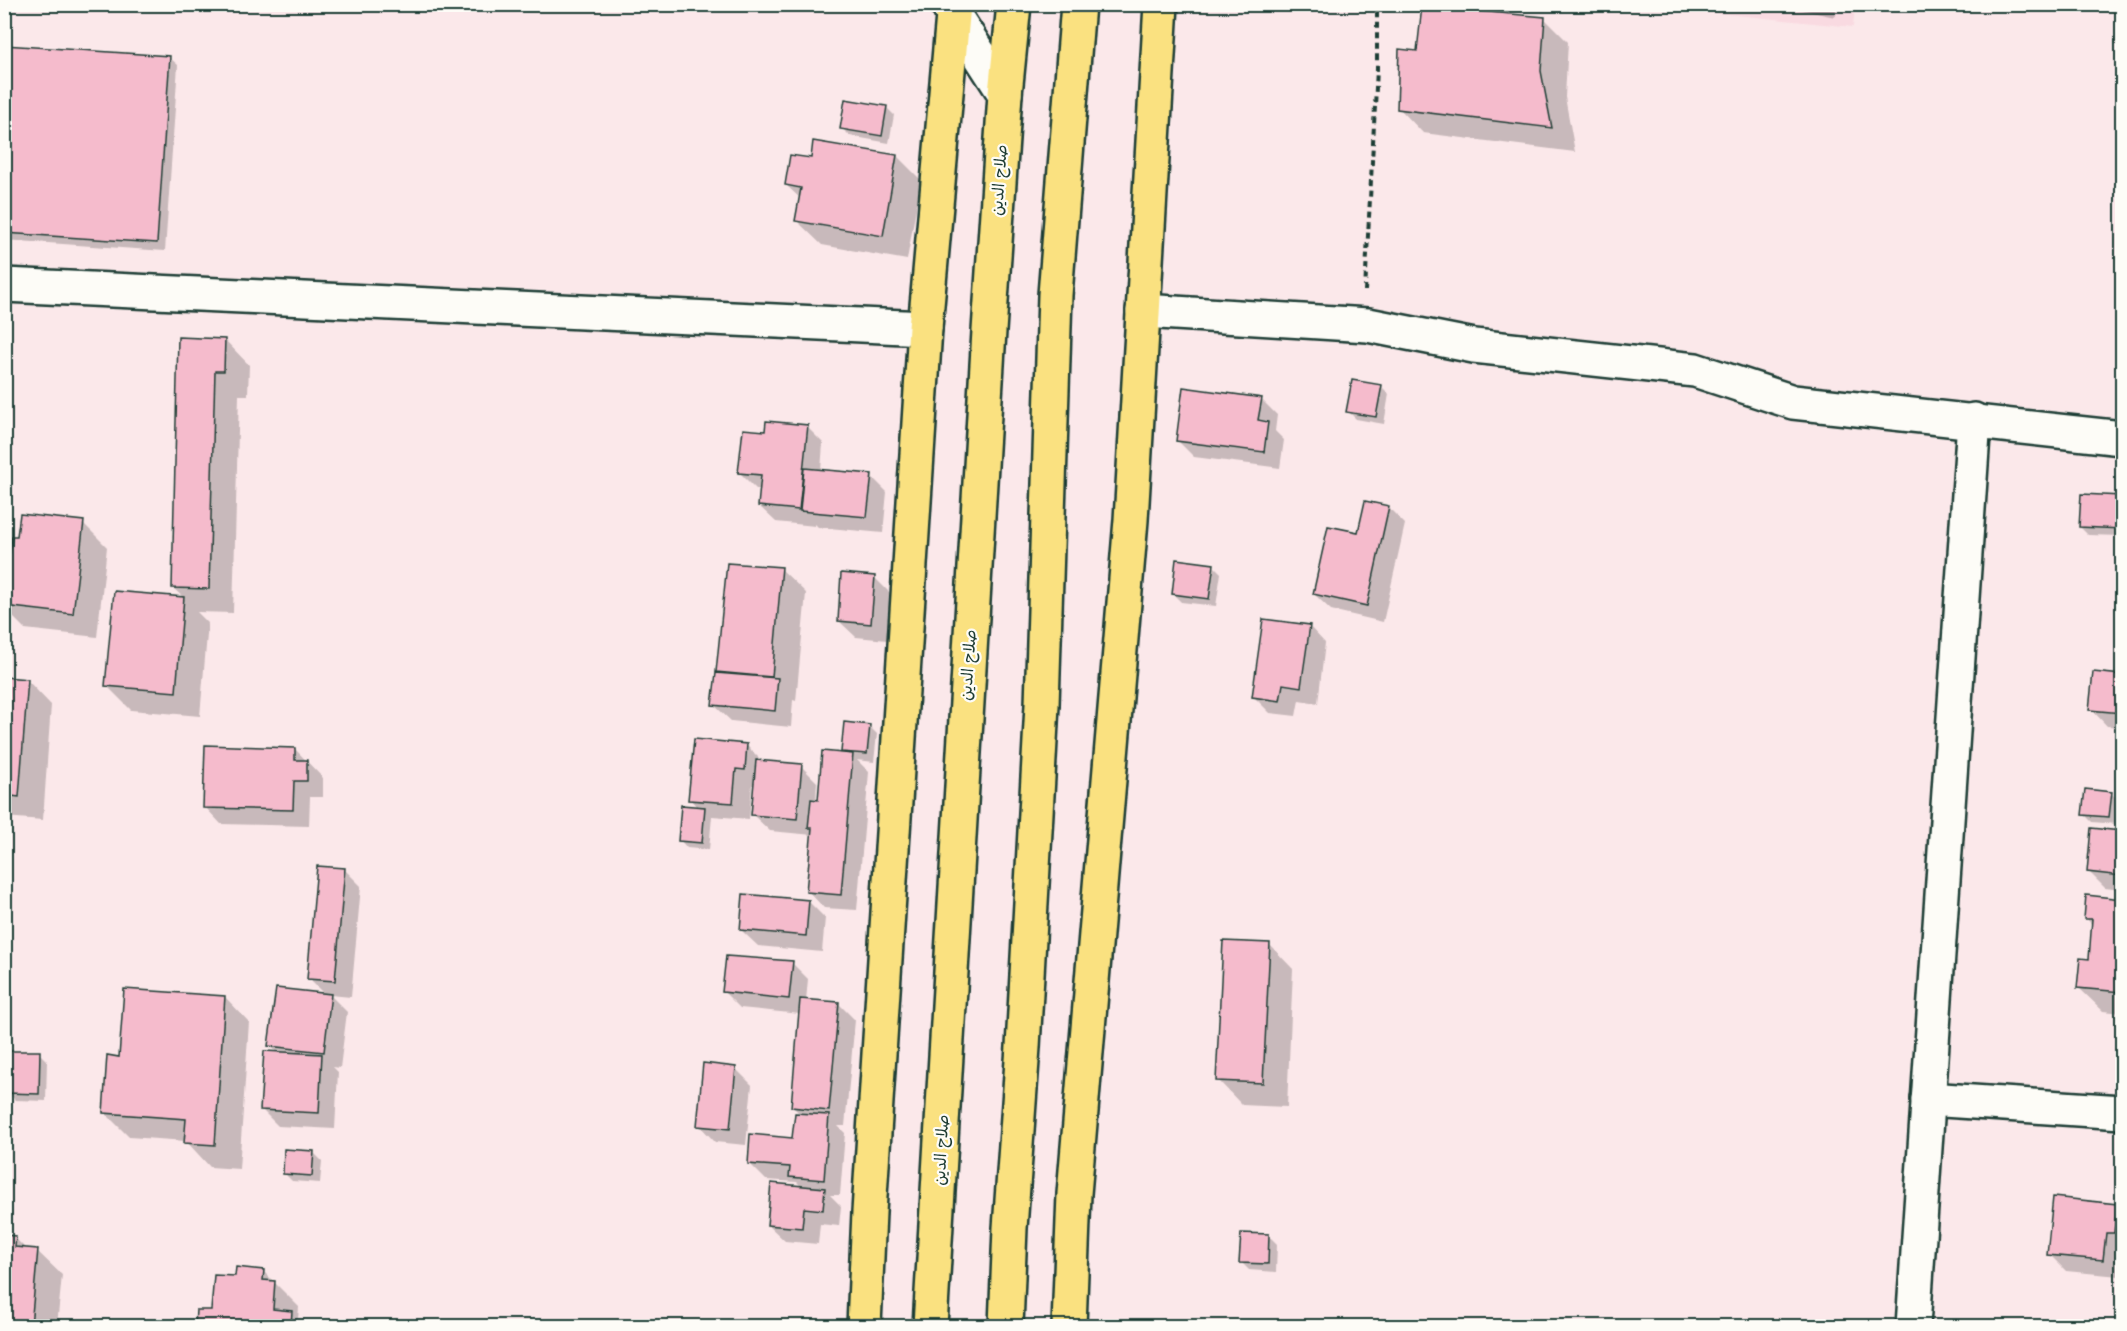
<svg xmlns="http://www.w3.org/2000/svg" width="2127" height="1331" font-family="'Shantell Sans','Playpen Sans Arabic',sans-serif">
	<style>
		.built { fill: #f9dae1 }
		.shadow { fill: #0003 }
		.building { fill: #f5bbcc; stroke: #1f3d34; stroke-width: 1.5 }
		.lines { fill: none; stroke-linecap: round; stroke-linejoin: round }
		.minor-casing { stroke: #1f3d34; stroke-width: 38 }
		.major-casing { stroke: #1f3d34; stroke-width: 38 }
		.highway-casing { stroke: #1f3d34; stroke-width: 38 }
		.path { stroke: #1f3d34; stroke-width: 4; stroke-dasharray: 6 4.5; stroke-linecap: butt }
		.minor { stroke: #fdfcf7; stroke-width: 33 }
		.major { stroke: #fae180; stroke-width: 33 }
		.highway { stroke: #fae180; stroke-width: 33 }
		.labels { text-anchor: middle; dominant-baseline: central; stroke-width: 4.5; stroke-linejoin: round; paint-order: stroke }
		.street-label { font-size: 16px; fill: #1f3d34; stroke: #fdfcf7 }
	</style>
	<rect width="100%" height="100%" fill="#fbe8ea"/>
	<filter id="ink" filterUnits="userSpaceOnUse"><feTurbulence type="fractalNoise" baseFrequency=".0167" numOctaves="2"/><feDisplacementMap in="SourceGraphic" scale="12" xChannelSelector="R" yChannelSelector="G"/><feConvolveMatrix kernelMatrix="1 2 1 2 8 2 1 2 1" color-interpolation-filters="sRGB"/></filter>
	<g filter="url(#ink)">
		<polygon class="built" points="1637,5 1855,5 1853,27"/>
		<g class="shadow">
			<polygon points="1775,4 1837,4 1835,17"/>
			<polygon points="1544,18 1568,42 1565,97 1575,152 1423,133 1399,108 1419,52"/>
			<polygon points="4,47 170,58 178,65 165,251 4,240"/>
			<polygon points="886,107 894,115 889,143 850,136 842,128"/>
			<polygon points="897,156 921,180 907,260 822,245 797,221 801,199 786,185 812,160"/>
			<polygon points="180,339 225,340 249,365 248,395 239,395 233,613 197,612 208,623 200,716 131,710 107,686 184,598 173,588"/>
			<polygon points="1381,386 1389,394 1384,424 1356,419 1348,411"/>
			<polygon points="1261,399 1277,415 1275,431 1284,440 1280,468 1194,457 1177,440"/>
			<polygon points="807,427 823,443 821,471 871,476 887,492 883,533 818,527 815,524 815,526 776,522 759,506 761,489 756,489 739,472 767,433"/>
			<polygon points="2082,496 2122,498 2122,536 2088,535 2080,527"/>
			<polygon points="1388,507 1405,524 1383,622 1331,610 1314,594"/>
			<polygon points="83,523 107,547 97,637 25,629 4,608 7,555"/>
			<polygon points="1213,565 1221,573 1216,606 1181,602 1173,594"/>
			<polygon points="781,569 806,593 796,701 793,700 791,727 731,721 714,705 722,675 718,671"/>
			<polygon points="874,577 891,594 887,640 856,637 839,621"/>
			<polygon points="1309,626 1325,643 1318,703 1299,700 1296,716 1270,713 1253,696"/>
			<polygon points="2094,674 2122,677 2122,727 2107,726 2091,709"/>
			<polygon points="4,679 27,680 51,705 43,820 4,817"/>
			<polygon points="869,726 877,734 874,762 857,760 869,772 857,910 824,908 808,891 813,835 770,831 753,815 755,785 752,785 749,819 712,816 709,850 687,848 680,840 698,808 690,799 746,745 763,762 801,766 817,782 816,801 819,801 846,755 842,751"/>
			<polygon points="295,749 323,778 323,797 310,797 309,826 221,824 205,807"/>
			<polygon points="2111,793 2119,801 2117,824 2092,822 2084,814"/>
			<polygon points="2093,829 2122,832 2122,890 2105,888 2089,872"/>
			<polygon points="344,869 361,886 351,997 330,995 347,1012 340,1068 333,1067 338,1072 335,1129 278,1126 262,1110 278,1054 270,1045 325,995 308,978"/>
			<polygon points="2087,897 2122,901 2122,1013 2103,1011 2078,987 2090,961 2093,926 2086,918"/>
			<polygon points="808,901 825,918 822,952 758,946 741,930"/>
			<polygon points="1269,944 1293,969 1287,1107 1242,1105 1218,1080"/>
			<polygon points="792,963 808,979 806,1001 839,1004 855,1020 845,1126 838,1126 845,1133 840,1195 830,1195 841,1206 839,1226 820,1224 818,1244 785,1241 768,1225 802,1187 797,1182 766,1180 749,1163 794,1139 800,1114 792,1106 800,1014 740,1008 724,992"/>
			<polygon points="225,997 249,1022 239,1169 210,1167 186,1141 129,1137 105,1113 121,1058"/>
			<polygon points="39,1053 47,1061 46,1101 15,1100 7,1092"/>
			<polygon points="735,1068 752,1085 746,1145 715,1142 699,1125"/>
			<polygon points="314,1153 322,1161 320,1183 292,1181 284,1173"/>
			<polygon points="2116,1205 2122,1212 2119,1276 2066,1271 2049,1254"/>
			<polygon points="1269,1236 1277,1244 1276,1272 1249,1270 1241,1262"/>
			<polygon points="4,1237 15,1238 27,1250 37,1251 62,1275 57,1326 4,1326"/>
			<polygon points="263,1271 299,1307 298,1319 306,1326 196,1326 197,1311 212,1312 237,1278"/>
		</g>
		<g class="building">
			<polygon points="1422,6 1545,17 1541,71 1552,128 1397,109 1399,49 1417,51"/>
			<polygon points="4,45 170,56 157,243 4,233"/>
			<polygon points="845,99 887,106 882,136 840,129"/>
			<polygon points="813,141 897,155 883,236 795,221 801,188 785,185 790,155 811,158"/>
			<polygon points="178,337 225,339 224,371 215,371 209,589 172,588"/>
			<polygon points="1352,380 1382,385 1376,417 1346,412"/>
			<polygon points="1183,387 1262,398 1258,420 1268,422 1264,452 1176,441"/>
			<polygon points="766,421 808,425 799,510 758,506 761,475 738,473 743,429 765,431"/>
			<polygon points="804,468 872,474 867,517 800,511"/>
			<polygon points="2081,494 2122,496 2122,529 2079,527"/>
			<polygon points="1365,501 1389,506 1367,606 1313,594 1328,526 1358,532"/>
			<polygon points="20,514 84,521 73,614 4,606 6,553 10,553 12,536 17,536"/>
			<polygon points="1176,559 1214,564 1209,599 1172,594"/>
			<polygon points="727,563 782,567 772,677 716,672"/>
			<polygon points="841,573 875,576 871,624 838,621"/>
			<polygon points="114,591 184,597 176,692 105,686"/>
			<polygon points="1263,619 1310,625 1301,687 1283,684 1280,701 1252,697"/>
			<polygon points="2093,672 2122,675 2122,713 2089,710"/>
			<polygon points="716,673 778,678 775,711 712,705"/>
			<polygon points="4,677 28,679 19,797 4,795"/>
			<polygon points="844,722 870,725 867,754 841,752"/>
			<polygon points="694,739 747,744 745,770 736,769 733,803 688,800"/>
			<polygon points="205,745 295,748 295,760 307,760 307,781 294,781 293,810 203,808"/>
			<polygon points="822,751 853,754 841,895 806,892 812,828 808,828 811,799 818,800"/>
			<polygon points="756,760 802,764 797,819 751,815"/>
			<polygon points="2085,789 2112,792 2109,817 2082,815"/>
			<polygon points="681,805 705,807 702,843 678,841"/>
			<polygon points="2091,828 2122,831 2122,876 2087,872"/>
			<polygon points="317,866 345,868 335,981 307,979"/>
			<polygon points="743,894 809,900 806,936 740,930"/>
			<polygon points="2086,895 2122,899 2122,992 2077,988 2080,958 2089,959 2092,919 2084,919"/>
			<polygon points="1223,941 1270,943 1263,1083 1216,1081"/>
			<polygon points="726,956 793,961 789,999 722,992"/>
			<polygon points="276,988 331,994 324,1052 268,1046"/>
			<polygon points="124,989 225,996 215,1145 184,1143 186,1119 103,1113 107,1055 119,1057"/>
			<polygon points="800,999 839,1002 829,1111 791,1107"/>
			<polygon points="7,1051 40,1051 39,1094 6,1093"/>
			<polygon points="264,1051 322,1054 319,1113 260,1110"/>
			<polygon points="703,1063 736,1067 730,1129 697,1126"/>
			<polygon points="795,1113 829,1115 824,1180 789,1177 790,1167 748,1164 750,1134 792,1138"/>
			<polygon points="284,1149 314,1151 312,1176 283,1174"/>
			<polygon points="771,1183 825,1188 823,1210 804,1208 802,1228 767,1225"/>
			<polygon points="2053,1197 2117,1204 2114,1233 2106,1233 2103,1260 2047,1255"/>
			<polygon points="1241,1233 1269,1234 1268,1264 1239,1263"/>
			<polygon points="4,1235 16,1236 15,1247 38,1249 31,1326 4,1326"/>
			<polygon points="236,1267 264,1270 263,1280 275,1281 273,1309 292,1311 291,1326 195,1326 196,1310 211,1310 214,1275 235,1276"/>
		</g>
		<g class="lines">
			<g class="minor-casing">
				<g id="minor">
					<polyline points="947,4 1005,94"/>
					<polyline points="4,285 925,328"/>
					<polyline points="1143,311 1368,325 1474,346 1695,370 1793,402 2122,438"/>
					<polyline points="1928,1099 2122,1112"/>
					<polyline points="1913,1326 1974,420"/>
				</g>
			</g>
			<g class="major-casing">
				<g id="major">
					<polyline points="864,1326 869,1212 925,328 954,4"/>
					<polyline points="1069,1326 1074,1194 1131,520 1161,4"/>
				</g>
			</g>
			<g class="highway-casing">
				<g id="highway">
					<polyline points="930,1326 989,331 1005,94 1014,4"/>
					<polyline points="1006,1326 1010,1228 1023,1047 1042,705 1055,295 1078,4"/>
				</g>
			</g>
			<polyline class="path" points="1365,291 1377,69 1377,4"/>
			<use href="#minor" class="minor"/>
			<use href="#major" class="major"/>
			<use href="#highway" class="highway"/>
		</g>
	</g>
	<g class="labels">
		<g class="street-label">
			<text transform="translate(999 180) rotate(-86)">صلاح الدين</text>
			<text transform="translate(968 665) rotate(-86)">صلاح الدين</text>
			<text transform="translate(941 1150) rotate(-87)">صلاح الدين</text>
		</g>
	</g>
	<rect width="2127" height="1331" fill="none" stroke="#fdfcf7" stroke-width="24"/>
	<rect x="12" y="12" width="2103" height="1307" fill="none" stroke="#1f3d34" stroke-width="2" filter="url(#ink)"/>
</svg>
